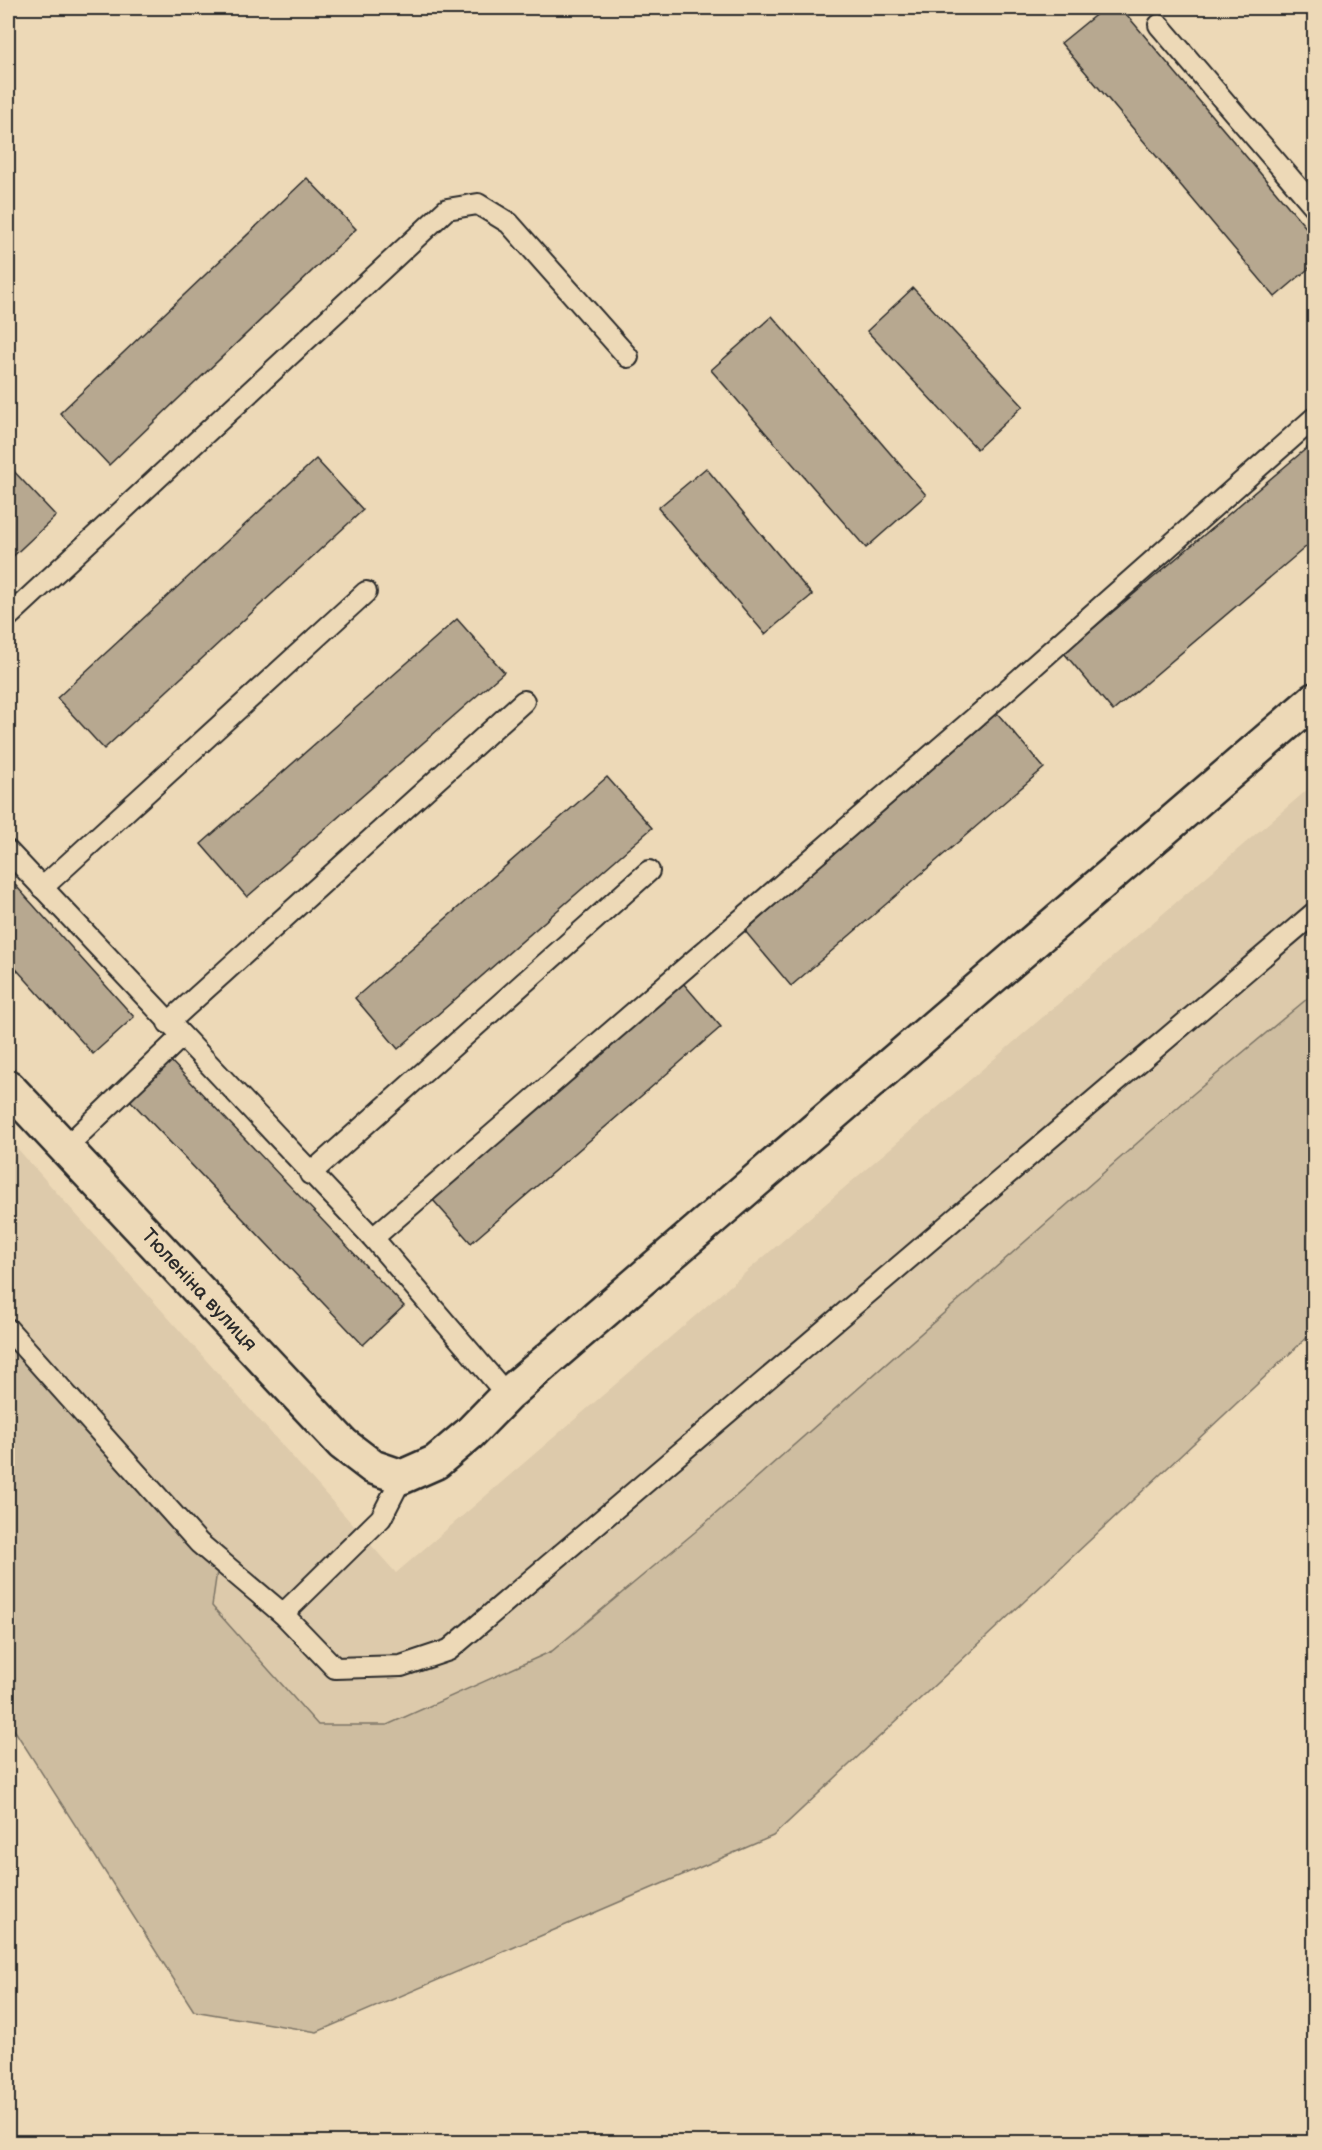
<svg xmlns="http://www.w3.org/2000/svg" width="1322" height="2150" font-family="'Balsamiq Sans',sans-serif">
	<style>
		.built { fill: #ddcaab }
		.green { fill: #cebda0; stroke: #7c7466; stroke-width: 1.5 }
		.building { fill: #b7a890; stroke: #2b2b2b; stroke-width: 1.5 }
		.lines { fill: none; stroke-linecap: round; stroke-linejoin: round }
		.service-casing { stroke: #2b2b2b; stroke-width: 24 }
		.minor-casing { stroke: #2b2b2b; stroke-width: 38 }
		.service { stroke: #edd9b7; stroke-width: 20 }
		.minor { stroke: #edd9b7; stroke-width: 33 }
		.labels { text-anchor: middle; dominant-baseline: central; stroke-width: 4.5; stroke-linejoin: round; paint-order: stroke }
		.street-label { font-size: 20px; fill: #2b2b2b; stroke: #edd9b7 }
	</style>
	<rect width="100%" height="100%" fill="#edd9b7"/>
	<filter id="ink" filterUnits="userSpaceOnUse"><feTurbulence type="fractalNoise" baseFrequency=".0167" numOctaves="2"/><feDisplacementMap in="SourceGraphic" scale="12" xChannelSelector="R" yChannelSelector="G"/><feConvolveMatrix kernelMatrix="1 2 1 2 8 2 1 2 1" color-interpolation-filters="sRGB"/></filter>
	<g filter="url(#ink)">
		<polygon class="built" points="1314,784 1314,993 1193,1094 695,1532 552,1651 387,1725 318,1725 211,1606 8,1332 8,1138 396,1573"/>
		<polygon class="green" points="1314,993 1314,1331 773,1836 317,2032 194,2011 8,1720 8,1332 78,1390 218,1564 212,1606 318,1725 387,1725 552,1651 695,1532 1193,1094"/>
		<g class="building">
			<polygon points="1104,8 1121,8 1314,237 1314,264 1275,297 1061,43"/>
			<polygon points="307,178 356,229 109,465 60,413"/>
			<polygon points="913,288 1023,406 977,449 867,331"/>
			<polygon points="772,316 926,495 866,548 711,370"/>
			<polygon points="1314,442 1314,540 1113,711 1064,653"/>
			<polygon points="316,459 363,510 104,749 57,698"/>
			<polygon points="8,465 56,516 8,561"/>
			<polygon points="706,468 812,595 765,634 658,508"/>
			<polygon points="457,619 504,672 247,897 201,844"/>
			<polygon points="997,713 1044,768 791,986 745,931"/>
			<polygon points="607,777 652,828 398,1049 355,998"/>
			<polygon points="8,877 134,1017 93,1054 8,960"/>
			<polygon points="683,983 721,1027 471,1243 433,1200"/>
			<polygon points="169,1059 404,1306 363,1345 128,1098"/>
		</g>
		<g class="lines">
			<g class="service-casing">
				<g id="service">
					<polyline points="1159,25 1314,206"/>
					<polyline points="8,617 447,209 478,204 509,223 628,357"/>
					<polyline points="8,851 373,1238 507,1395"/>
					<polyline points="42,888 366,592"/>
					<polyline points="168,1023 524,701"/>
					<polyline points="65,1148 181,1037"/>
					<polyline points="310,1174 649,871"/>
					<polyline points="373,1238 1008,689 1314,418"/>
					<polyline points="8,1329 199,1543 283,1614 335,1668 401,1666 449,1650 1314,913"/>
					<polyline points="283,1614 381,1518 402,1477"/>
				</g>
			</g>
			<g class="minor-casing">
				<polyline id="minor" points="8,1087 343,1444 373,1467 402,1477 436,1462 469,1434 507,1395 1314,700"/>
			</g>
			<use href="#service" class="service"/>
			<use href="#minor" class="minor"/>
		</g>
	</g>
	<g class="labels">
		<g class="street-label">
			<text transform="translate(199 1290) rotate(47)">Тюленіна вулиця</text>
		</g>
	</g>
	<rect width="1322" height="2150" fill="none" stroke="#edd9b7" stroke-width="30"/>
	<rect x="15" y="15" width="1292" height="2120" fill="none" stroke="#2b2b2b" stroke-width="2" filter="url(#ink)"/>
</svg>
